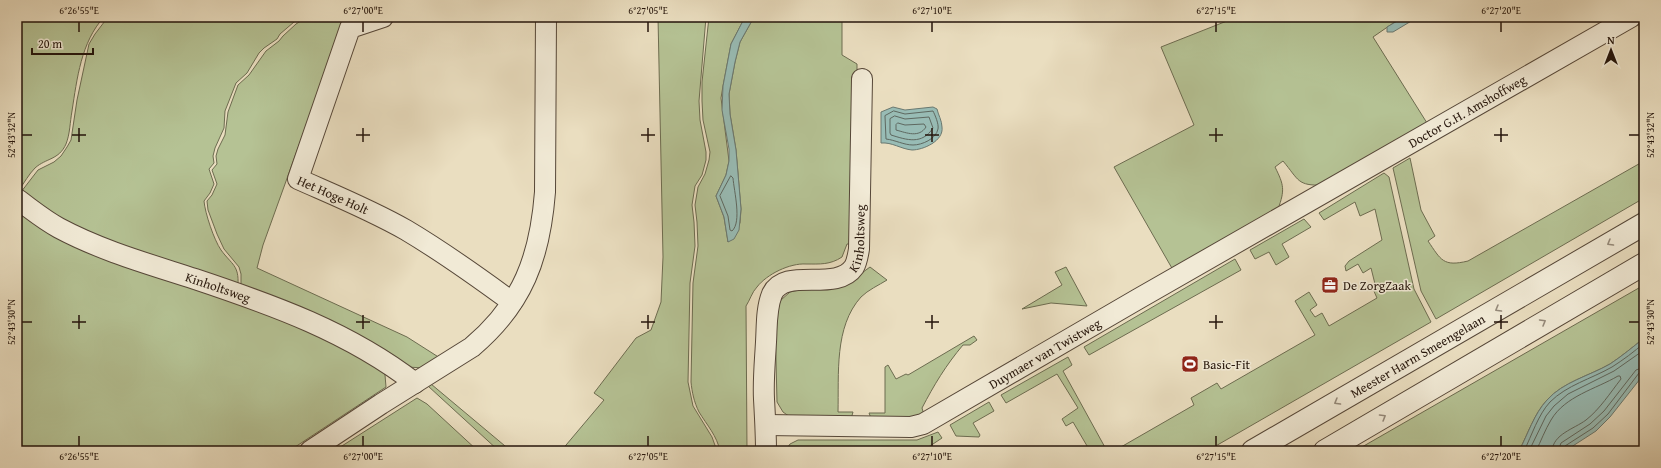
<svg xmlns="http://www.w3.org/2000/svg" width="1661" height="468" font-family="'Gentium Book Plus',serif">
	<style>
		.green { fill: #b5c294; stroke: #6d6c50 }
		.water { fill: #98bcb5; stroke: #6a7971 }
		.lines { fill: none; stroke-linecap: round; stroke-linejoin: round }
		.shore { stroke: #5e6860; stroke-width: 1 }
		.minor-casing { stroke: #564738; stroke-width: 22 }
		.tertiary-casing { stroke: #564738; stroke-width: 24 }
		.minor { stroke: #f1ead6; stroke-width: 20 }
		.tertiary { stroke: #f1ead6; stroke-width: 22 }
		.oneway { stroke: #958a7b }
		.ticks { fill: none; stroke: #25150b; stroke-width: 1.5 }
		.labels { text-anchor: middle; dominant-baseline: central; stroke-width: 3; stroke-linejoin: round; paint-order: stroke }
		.street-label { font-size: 13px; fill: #25150b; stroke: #f1ead6 }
		.poi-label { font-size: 13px; fill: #25150b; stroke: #f1ead6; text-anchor: start }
		.neatline { fill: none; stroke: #25150b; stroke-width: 1.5 }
		.ticks-label { font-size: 10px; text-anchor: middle; fill: #25150b }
	</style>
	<rect width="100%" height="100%" fill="#eadec0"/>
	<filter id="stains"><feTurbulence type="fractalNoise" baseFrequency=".005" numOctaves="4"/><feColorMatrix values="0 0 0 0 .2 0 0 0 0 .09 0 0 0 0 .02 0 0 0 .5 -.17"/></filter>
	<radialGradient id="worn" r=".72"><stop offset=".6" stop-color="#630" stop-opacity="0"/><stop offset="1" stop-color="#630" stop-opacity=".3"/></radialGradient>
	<g class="green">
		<path d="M17,17H104C81,42 77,79 72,111C70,122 70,134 66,144C59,160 46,158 35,168C29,174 24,183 19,190L17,189Z"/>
		<path d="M108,17H302L294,22L280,34L277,39L264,48L259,53L247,73L236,83L225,111L224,128L215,148L213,156L214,163L209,169L214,184L210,193L204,201C205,213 214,240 221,250C232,265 239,265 238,285L106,241L62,221L21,192L38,170L54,162L61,156L67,147L71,140L77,100L89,44L95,34Z"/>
		<polygon points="307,17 347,17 338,37 263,245 257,268 407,337 440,358 424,368 407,367 241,286 241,274 239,267 224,249 217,234 208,210 207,201 212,195 217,184 212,170 217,164 216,156 218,149 225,135 228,112 238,85 249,75 266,51 279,41 283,36 296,24"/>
		<polygon points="658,17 706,17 699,101 700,120 706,152 706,160 702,175 695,186 692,205 694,222 695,246 690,283 688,382 693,406 712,437 717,451 561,451 604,400 594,393 636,338 651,330 661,302 663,257"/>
		<path d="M709,17H745L731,44L723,86L721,98L729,161L726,175L716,196L724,217L728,242L740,223L741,209L736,150L730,114L729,94L735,62L740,42L754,17H842V55L857,64V113L854,244H847L842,257C830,265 820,264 806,264C790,263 767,274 757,287C752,292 750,300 746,306L747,451H720C717,436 707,425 699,412C694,402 692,392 691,382L693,283L698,246L697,222L695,205L698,187L705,174L709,160L710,152L703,120L702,101V82Z"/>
		<path d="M1237,17H1402L1373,37L1427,123L1323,185C1297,186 1299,180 1283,161L1275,167C1284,185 1285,190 1278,209L1173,270L1114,167L1194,125L1161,47Z"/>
		<path d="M1410,158L1421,210L1435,236L1428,241C1441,260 1443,267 1468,261L1644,161V198L1436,319L1421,291L1393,168Z"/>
		<polygon points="1384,173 1389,177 1414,289 1431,322 1207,451 1114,451 1194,405 1191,398 1217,383 1221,389 1315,335 1295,301 1309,292 1317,305 1310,310 1315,317 1322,313 1329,326 1377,298 1373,289 1376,288 1371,268 1363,273 1358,264 1346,271 1345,266 1349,261 1382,240 1375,209 1360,216 1355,202 1324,220 1319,213"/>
		<polygon points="17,208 289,320 382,369 385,375 386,387 289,451 17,451"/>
		<polygon points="1304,219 1311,227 1282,244 1289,257 1276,265 1269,252 1255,259 1250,250"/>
		<polygon points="1235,259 1241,270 1089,355 1084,347"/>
		<path d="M870,267L887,280C879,285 868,290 861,297C834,327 839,374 838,412H853L851,419H793L783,412L777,402L775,319L776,310L781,300L790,292L855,278Z"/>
		<polygon points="1066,267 1087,306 1051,303 1022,309 1062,285 1055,272"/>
		<path d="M1644,285V338C1633,347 1622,356 1610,364C1589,376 1563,382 1547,400C1534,414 1528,434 1519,451H1355Z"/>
		<path d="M974,336L977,340L970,345H963C946,365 934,385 922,408L924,415L915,419L871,418L869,413H885V367L888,365L896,379L906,374L908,375Z"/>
		<polygon points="1068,357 1072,365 1063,371 1107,451 1090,451 1073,422 1066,426 1062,419 1078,408 1057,374 1006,403 1001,395"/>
		<polygon points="431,384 511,451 499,451 428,386"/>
		<polygon points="417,398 427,404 478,451 334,451"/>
		<polygon points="989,402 994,411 973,423 980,435 979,437 956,436 950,425"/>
		<polygon points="938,432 942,438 927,448 927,451 785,451 790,444 798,440 917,440"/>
	</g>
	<g class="water">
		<polygon points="745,17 754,17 740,42 735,62 729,94 730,114 736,150 741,209 739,230 734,239 728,242 724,217 716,196 726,175 729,161 729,149 722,110 723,86 731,44"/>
		<polygon points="1404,17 1418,17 1393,32 1387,32 1387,27"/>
		<path d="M893,107L905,110L933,107L937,109C938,114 942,121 942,127C944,141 923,150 912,150C901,149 892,142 881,143V112Z"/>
		<path d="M1644,338V374L1610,417L1596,431L1565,451H1519C1528,434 1534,414 1547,400C1563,382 1589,376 1610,364C1622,356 1633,347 1644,338Z"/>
	</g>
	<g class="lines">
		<g class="shore">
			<path d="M894,111L905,114L933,111C935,115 939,124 938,129C936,139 922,145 913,145C904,145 895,140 886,139L885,116Z"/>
			<path d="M895,116L905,119L929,117L933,128C922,145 907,140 891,135L890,133V119Z"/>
			<path d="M898,123L905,125L924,124L926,127C919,138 907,133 896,130V125Z"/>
			<path d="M731,176L733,178C734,191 742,222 732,231L730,230L728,216L720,196Z"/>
			<path d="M1524,451C1532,435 1538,415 1550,402C1567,385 1591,379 1612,367C1623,360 1634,352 1644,343"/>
			<polyline points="1529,451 1546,416 1554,406 1568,394 1614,371 1644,350"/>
			<path d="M1536,451C1541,441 1545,430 1551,420C1565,396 1596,389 1618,376H1620L1621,379C1610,393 1600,409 1586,420C1574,429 1553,434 1552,451"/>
			<polyline points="1558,451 1561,443 1590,424 1604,411 1636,370 1644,367"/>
			<polyline points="1563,451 1565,446 1593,428 1608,414 1639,373 1644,372"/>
		</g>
		<g class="minor-casing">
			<g id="minor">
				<path id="s1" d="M383,17L350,28L298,179C334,195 371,210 406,230C443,252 478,277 512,302"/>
				<path id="s2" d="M17,199C31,209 44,220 59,228C102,251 149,264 195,279C273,305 349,332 415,383"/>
				<path id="s3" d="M766,425L911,427L923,424L1138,299L1631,17"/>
				<path d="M310,451L381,404L472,347C523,304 540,257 545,192L546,17"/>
				<path id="s4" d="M766,451C766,434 765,417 764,399C763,380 765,361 766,342C767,326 766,309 772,294C785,266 836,293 854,267C857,262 858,255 859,249L862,79"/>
			</g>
		</g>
		<g class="tertiary-casing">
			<g id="tertiary">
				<path id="s5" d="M1253,451L1644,224"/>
				<polyline points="1325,451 1644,264"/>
			</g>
		</g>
		<use href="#minor" class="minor"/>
		<use href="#tertiary" class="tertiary"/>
	</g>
	<defs><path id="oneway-chevron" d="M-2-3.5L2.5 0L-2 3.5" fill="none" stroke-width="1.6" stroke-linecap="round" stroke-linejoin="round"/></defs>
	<g class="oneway">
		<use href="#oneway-chevron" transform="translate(1610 243) rotate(150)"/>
		<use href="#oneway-chevron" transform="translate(1498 309) rotate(150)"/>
		<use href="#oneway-chevron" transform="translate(1543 322) rotate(-30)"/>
		<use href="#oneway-chevron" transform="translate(1337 402) rotate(150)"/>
		<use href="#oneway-chevron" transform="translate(1383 417) rotate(-31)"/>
	</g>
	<path class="ticks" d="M79,22V32M363,22V32M648,22V32M932,22V32M1216,22V32M1501,22V32M79,128V142M363,128V142M648,128V142M932,128V142M1216,128V142M1501,128V142M22,135H32M72,135H86M356,135H370M641,135H655M925,135H939M1209,135H1223M1494,135H1508M1629,135H1639M79,315V329M363,315V329M648,315V329M932,315V329M1216,315V329M1501,315V329M22,322H32M72,322H86M356,322H370M641,322H655M925,322H939M1209,322H1223M1494,322H1508M1629,322H1639M79,436V446M363,436V446M648,436V446M932,436V446M1216,436V446M1501,436V446"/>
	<defs>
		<g id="office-square" transform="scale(0.9)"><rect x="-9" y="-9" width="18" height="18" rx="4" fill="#8f2418" stroke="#f1ead6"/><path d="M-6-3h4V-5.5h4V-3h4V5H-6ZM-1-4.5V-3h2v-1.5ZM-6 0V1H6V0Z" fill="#fff"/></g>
		<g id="stadium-square" transform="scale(0.9)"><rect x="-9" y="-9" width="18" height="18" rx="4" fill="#8f2418" stroke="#f1ead6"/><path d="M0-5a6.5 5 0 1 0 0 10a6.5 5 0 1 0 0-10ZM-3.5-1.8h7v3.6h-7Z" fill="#fff"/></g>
	</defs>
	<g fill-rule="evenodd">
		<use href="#office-square" x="1330" y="285"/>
		<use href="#stadium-square" x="1190" y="364"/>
	</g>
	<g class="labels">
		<g class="street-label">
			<text stroke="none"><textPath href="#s3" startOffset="785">Doctor G.H. Amshoffweg</textPath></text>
			<text stroke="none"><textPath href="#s1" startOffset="233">Het Hoge Holt</textPath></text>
			<text stroke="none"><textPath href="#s4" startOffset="278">Kinholtsweg</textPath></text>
			<text stroke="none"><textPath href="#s2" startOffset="221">Kinholtsweg</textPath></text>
			<text stroke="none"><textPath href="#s3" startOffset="298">Duymaer van Twistweg</textPath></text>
			<text stroke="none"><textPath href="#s5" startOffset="190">Meester Harm Smeengelaan</textPath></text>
		</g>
		<g class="poi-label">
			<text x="1343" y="285">De ZorgZaak</text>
			<text x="1203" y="364">Basic-Fit</text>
		</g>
	</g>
	<rect width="1661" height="468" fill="none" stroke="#eadec0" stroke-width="44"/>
	<g transform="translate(1611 50)" stroke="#f1ead6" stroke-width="3" paint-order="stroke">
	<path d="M0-3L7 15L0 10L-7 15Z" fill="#25150b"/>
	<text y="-6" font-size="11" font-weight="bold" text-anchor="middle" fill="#25150b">N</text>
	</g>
	<path d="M32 48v6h61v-6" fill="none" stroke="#25150b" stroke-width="2"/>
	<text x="38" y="48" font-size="12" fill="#25150b" stroke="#f1ead6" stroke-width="3" paint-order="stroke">20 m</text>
	<rect x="22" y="22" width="1617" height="424" class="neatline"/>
	<g class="ticks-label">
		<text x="79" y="14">6°26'55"E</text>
		<text x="363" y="14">6°27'00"E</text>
		<text x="648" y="14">6°27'05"E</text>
		<text x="932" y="14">6°27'10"E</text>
		<text x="1216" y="14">6°27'15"E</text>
		<text x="1501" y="14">6°27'20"E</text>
		<text transform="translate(11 135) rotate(-90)" y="4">52°43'32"N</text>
		<text transform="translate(1650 135) rotate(-90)" y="4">52°43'32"N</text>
		<text transform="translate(11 322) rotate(-90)" y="4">52°43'30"N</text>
		<text transform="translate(1650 322) rotate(-90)" y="4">52°43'30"N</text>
		<text x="79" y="460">6°26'55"E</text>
		<text x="363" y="460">6°27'00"E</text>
		<text x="648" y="460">6°27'05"E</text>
		<text x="932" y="460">6°27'10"E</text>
		<text x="1216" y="460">6°27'15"E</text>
		<text x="1501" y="460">6°27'20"E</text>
	</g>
	<rect width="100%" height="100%" filter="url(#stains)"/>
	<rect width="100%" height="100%" fill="url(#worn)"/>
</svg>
